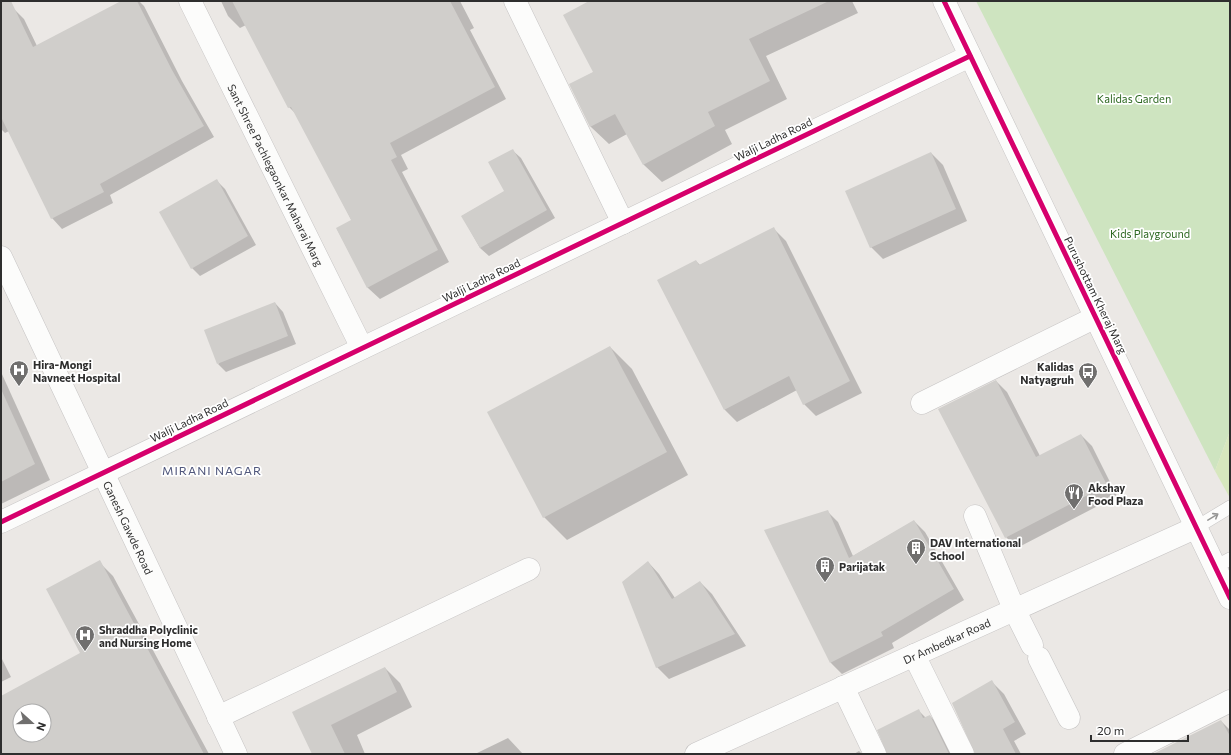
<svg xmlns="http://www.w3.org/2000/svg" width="1231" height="755" font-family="Commissioner,sans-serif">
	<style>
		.green { fill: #cee4c0 }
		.pitch { fill: #d7e7be }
		.shadow { fill: #0003 }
		.building { fill: #d0cecb; fill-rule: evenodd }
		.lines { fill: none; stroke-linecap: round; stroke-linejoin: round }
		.lane-casing { stroke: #c6c4c4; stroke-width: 14 }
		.street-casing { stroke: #c6c4c4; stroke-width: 23 }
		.secondary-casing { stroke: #c6c4c4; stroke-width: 23 }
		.lane { stroke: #fcfcfb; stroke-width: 13 }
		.street { stroke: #fcfcfb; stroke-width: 22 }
		.secondary { stroke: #fcfcfb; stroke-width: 22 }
		.cycleway-casing { stroke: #fff; stroke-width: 8 }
		.cycleway { stroke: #d6006c; stroke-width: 5 }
		.oneway { stroke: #959594 }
		.labels { text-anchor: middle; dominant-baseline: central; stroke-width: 3.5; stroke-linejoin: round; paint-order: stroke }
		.park-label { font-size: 11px; fill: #2d6821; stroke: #fff }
		.street-label { font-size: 11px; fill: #2e2e2e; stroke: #fff }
		.poi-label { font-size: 11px; font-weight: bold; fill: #2e2e2e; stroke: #fff; text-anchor: start }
		.neighbourhood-label { font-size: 12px; letter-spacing: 1px; fill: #50577c; stroke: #fff }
	</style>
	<rect width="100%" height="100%" fill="#ebe8e5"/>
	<polygon class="green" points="976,1 1230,1 1230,431 1215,471"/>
	<polygon class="pitch" points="1230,431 1230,498 1215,471"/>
	<g class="shadow">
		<polygon points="124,1 139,1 144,6 182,81 214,137 110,195 113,203 62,229 52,218 9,131 5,133 1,129 1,15 14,9 24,19 37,46"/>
		<polygon points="221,1 460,1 474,28 470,30 506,99 401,155 408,169 402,172 449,262 380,299 368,288 337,229 352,221 297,115 289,107 246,25 240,28 228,16"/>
		<polygon points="591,1 852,1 858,13 766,56 787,99 725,130 732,144 662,182 644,165 627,134 609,144 591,127 571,84 594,72"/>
		<polygon points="512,150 521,158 555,218 489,256 480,248 462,216 506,191"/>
		<polygon points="931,153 943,165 967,221 883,259 871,247"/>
		<polygon points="217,181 225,189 256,245 200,276 192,268"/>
		<polygon points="774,229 786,241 862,393 816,416 804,404 797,390 737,422 725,410 696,261 700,265"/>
		<polygon points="275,303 283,312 296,344 226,372 218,364"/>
		<polygon points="610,347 632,369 688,475 567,540 544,517 489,412"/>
		<polygon points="1,372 50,480 1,504"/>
		<polygon points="996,381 1007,392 1040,456 1081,435 1092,446 1117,496 1017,548 1006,537"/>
		<polygon points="827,511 838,522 853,556 914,521 925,532 964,600 892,643 894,648 842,674 831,663"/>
		<polygon points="99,562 113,576 209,754 1,754 1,723 20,713 20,735 44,735 44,711 24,711 82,653"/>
		<polygon points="648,562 659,574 675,598 700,582 712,594 746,646 669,679 657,667"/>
		<polygon points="1,657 11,677 1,682"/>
		<polygon points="385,668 400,683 412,707 357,735 365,754 314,754 294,713"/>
		<polygon points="992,682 1004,694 1026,734 1014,741 1021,754 976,754"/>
		<polygon points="918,710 926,718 930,716 942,728 955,754 888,754"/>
		<polygon points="1221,721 1230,730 1230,754 1155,754"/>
		<polygon points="508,738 523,754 475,754"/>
		<polygon points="859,751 862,754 854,754"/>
	</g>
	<g class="building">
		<polygon points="1,1 11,1 33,47 121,1 137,1 172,70 204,126 100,184 104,192 51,219 1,117"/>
		<polygon points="232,1 450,1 495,87 390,143 397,157 391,160 438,250 367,288 336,228 351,220 291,107 288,108"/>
		<polygon points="589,1 829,1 749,39 770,81 708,112 715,126 643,165 615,114 590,127 569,84 593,72 563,15"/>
		<polygon points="513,149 547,210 480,248 461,216 504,191 488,162"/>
		<polygon points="931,152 956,209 870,248 845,191"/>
		<polygon points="217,179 248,236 191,269 159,212"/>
		<polygon points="774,227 850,381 803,405 789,376 724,410 657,280 696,260 699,265"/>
		<polygon points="275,302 288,336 217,364 204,330"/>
		<polygon points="610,346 667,452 543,518 487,412"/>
		<polygon points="996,380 1036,457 1081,434 1107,485 1005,538 938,409"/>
		<polygon points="1,389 35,464 1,482"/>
		<polygon points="828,510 849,558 914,520 954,589 881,632 883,636 830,663 764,530"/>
		<path d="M100,560L204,754H1V696L80,653L46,589ZM20,711H44V735H20Z"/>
		<polygon points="648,561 672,599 700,581 735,634 656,668 622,582"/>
		<polygon points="385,667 397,692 331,725 345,754 312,754 292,712"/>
		<polygon points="992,680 1015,722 1003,729 1016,754 975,754 952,703"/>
		<polygon points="919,709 923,718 930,715 949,754 887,754 877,730"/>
		<polygon points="1221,720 1230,736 1230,754 1153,754"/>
	</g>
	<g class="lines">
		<g class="lane-casing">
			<g id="lane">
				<polyline points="1197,527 1230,507"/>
				<polyline points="1215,567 1230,559"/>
			</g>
		</g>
		<g class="street-casing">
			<g id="street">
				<path id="s1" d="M190,1L362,348"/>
				<polyline points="515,1 623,223"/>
				<path id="s2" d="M1,257L236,754"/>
				<polyline points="922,403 1096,317"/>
				<polyline points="975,516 1014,609 1032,645"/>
				<polyline points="914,655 963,754"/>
				<polyline points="1039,658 1069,718"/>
				<polyline points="843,687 875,754"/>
				<polyline points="218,717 529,569"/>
				<path id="s3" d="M696,754L1197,527"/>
				<polyline points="1125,754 1230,701"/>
			</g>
		</g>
		<g class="secondary-casing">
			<g id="secondary">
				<polyline points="944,1 1230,598"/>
				<polyline points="1,522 970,56"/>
			</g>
		</g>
		<use href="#lane" class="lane"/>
		<use href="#street" class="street"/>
		<use href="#secondary" class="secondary"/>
		<g class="cycleway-casing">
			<g id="cycleway">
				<polyline points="944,1 1230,598"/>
				<polyline points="1,522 970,56"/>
			</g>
		</g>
		<use href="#cycleway" class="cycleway"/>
	</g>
	<defs><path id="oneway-shaft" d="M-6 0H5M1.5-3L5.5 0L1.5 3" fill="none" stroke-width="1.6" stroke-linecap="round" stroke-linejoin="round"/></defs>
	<use class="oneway" href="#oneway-shaft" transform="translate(1213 517) rotate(-31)"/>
	<defs>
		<g id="hospital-pin" transform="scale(1)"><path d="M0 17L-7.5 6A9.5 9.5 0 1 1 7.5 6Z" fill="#706f6e" stroke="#fff"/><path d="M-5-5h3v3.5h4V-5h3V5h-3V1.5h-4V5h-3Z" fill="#fff"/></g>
		<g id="bus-pin" transform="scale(1)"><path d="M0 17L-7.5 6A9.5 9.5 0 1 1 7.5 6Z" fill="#706f6e" stroke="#fff"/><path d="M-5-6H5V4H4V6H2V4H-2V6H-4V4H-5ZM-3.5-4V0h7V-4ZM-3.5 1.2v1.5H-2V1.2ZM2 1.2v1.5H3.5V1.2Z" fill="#fff"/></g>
		<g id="restaurant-pin" transform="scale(1)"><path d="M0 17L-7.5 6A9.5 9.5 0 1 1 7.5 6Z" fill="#706f6e" stroke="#fff"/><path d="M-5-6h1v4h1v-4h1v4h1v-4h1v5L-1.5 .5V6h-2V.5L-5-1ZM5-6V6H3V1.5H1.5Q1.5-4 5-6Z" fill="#fff"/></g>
		<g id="building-pin" transform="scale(1)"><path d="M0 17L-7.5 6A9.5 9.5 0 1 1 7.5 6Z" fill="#706f6e" stroke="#fff"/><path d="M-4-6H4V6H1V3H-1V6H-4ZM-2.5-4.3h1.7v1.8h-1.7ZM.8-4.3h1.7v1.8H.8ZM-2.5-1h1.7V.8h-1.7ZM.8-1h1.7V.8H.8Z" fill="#fff"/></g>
	</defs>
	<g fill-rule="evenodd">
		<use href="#hospital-pin" x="19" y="370"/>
		<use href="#bus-pin" x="1088" y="372"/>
		<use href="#restaurant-pin" x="1074" y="493"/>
		<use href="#building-pin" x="916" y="548"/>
		<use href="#building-pin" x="825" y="566"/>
		<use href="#hospital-pin" x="85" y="635"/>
	</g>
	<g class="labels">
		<g class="park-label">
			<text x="1134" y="98">Kalidas Garden</text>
			<text x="1150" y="233">Kids Playground</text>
		</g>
		<g class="street-label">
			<text transform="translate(773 139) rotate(-26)">Walji Ladha Road</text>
			<text stroke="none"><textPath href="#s1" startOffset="194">Sant Shree Pachlegaonkar Maharaj Marg</textPath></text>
			<text transform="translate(481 280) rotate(-26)">Walji Ladha Road</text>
			<text transform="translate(1096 295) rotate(64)">Purushottam Kheraj Marg</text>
			<text transform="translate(189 420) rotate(-26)">Walji Ladha Road</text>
			<text stroke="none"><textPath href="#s2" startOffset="299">Ganesh Gawde Road</textPath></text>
			<text stroke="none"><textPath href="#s3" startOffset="275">Dr Ambedkar Road</textPath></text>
		</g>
		<g class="poi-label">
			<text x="33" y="364">Hira-Mongi<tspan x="33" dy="13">Navneet Hospital</tspan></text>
			<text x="1074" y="366" text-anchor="end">Kalidas<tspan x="1074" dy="13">Natyagruh</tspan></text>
			<text x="1088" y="487">Akshay<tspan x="1088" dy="13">Food Plaza</tspan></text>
			<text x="930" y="542">DAV International<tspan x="930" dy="13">School</tspan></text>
			<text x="839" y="566">Parijatak</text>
			<text x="99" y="629">Shraddha Polyclinic<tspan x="99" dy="13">and Nursing Home</tspan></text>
		</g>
		<g class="neighbourhood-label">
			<text x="212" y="470">MIRANI NAGAR</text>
		</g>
	</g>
	<rect width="1231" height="755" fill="none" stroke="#2e2e2e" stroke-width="4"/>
	<g transform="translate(32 723) rotate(111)"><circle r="19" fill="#ffffff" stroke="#ababab"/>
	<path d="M0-3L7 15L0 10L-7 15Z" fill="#706f6e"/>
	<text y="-6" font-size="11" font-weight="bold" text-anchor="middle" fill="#2e2e2e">N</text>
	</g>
	<path d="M1091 735v6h97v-6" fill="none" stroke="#2e2e2e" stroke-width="2"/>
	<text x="1097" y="735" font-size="12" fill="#2e2e2e" stroke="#ffffff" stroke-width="3" paint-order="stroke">20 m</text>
</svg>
